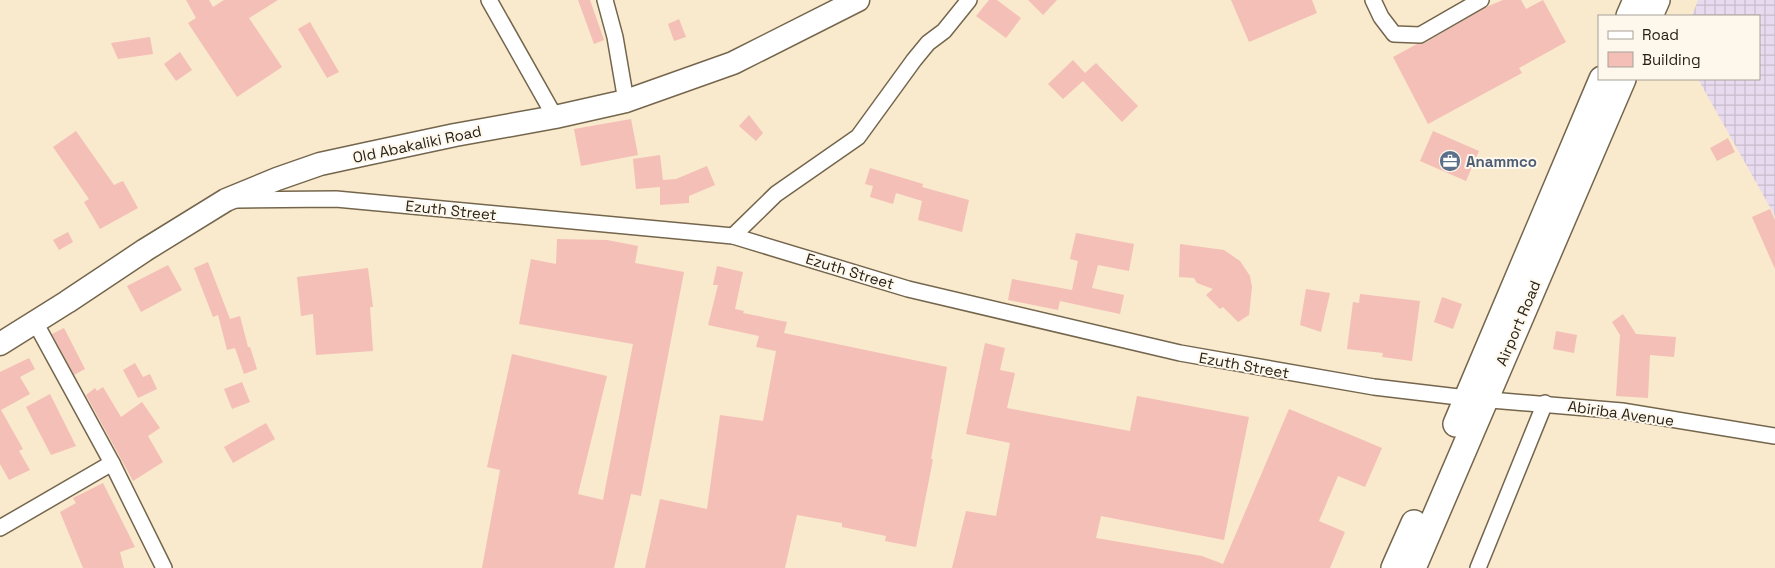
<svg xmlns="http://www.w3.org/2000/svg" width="1775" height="568" font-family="'Space Grotesk',sans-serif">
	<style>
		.industrial { fill: url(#industrial-grid) }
		.building { fill: #f4bfb7 }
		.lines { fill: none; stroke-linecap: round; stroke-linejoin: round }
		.minor-casing { stroke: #74664d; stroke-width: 18 }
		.secondary-casing { stroke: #74664d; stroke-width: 25 }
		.primary-casing { stroke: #74664d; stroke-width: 28 }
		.minor { stroke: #fff; stroke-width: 15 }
		.secondary { stroke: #fff; stroke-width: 22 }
		.primary { stroke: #fff; stroke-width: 25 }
		.labels { text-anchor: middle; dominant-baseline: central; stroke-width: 4; stroke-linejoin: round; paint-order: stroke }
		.street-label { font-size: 15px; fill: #272117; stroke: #fef7ec }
		.service-label { font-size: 15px; font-weight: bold; fill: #4e5e75; stroke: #fef7ec; text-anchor: start }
	</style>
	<defs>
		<pattern id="industrial-grid" width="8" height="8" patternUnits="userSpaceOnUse" patternTransform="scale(1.25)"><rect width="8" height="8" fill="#e8dbef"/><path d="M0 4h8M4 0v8" fill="none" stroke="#c7bccc"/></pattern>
	</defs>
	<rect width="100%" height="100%" fill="#f9e9cd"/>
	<polygon class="industrial" points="1698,0 1775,0 1775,216 1698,79 1759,79 1759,16 1692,16"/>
	<g class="building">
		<polygon points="186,0 209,0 213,7 224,0 278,0 249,18 282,67 237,97 188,23 196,18"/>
		<polygon points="578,0 590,0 604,40 594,44"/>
		<polygon points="989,0 997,0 1021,18 1006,38 976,16"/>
		<polygon points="1028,0 1057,0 1043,15"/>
		<polygon points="1231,0 1312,0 1317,13 1249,42"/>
		<polygon points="1503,0 1521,0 1526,9 1543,0 1566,42 1519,68 1522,73 1428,124 1393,57 1417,44 1425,43 1486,7"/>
		<polygon points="679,19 686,37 674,41 668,24"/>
		<polygon points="310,22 339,72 327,78 298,29"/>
		<polygon points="150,37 153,54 118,59 111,43"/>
		<polygon points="180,52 192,70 176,81 164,64"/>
		<polygon points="1073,60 1085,73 1096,63 1138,106 1122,122 1083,81 1063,99 1048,84"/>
		<polygon points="749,115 763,133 756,141 739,126"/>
		<polygon points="631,119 638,155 581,166 574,129"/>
		<polygon points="76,131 114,185 123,181 138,208 100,229 84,202 89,199 53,147"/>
		<polygon points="1433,131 1479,151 1466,181 1420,161"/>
		<polygon points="1728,138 1735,152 1717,161 1710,148"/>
		<polygon points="660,155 663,180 676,179 707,166 715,185 689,196 689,203 660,205 660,187 636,189 633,159"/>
		<polygon points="870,168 923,184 922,187 969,200 962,232 918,220 922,201 896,193 893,204 870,197 873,186 865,184"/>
		<polygon points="1770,209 1775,220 1775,269 1752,217"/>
		<polygon points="68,232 73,242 59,250 53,240"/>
		<polygon points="1076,233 1134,244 1129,271 1098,265 1092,288 1124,295 1120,314 1060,301 1058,310 1008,300 1012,279 1072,290 1078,261 1070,259"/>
		<polygon points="557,239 607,240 638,246 635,263 684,272 641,496 631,494 614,568 482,568 500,470 487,467 512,354 607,376 578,494 603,500 633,344 519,324 531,259 556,264"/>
		<polygon points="1180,244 1224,250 1240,261 1250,276 1252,287 1249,315 1238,322 1223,307 1220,309 1206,295 1213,289 1197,283 1194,278 1179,277"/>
		<polygon points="208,262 230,319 240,316 248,347 250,347 257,369 244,374 235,348 227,350 218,315 213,317 194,268"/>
		<polygon points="168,265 182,290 141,312 127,286"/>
		<polygon points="717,266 743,272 735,309 744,311 743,313 787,322 784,333 947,367 931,459 933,459 916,547 885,541 886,536 842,527 842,523 797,515 785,568 645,568 660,499 707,509 720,415 763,421 776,351 756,347 759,336 708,325 718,285 713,285"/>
		<polygon points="368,268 373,307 370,307 373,351 316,355 313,314 301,316 297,277"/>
		<polygon points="1306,289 1330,293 1321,332 1300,325"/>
		<polygon points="1360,294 1420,301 1412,361 1382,357 1383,353 1347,349 1353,302 1359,303"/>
		<polygon points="1442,297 1462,304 1453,329 1434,322"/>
		<polygon points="1623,314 1636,334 1676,337 1674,357 1650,355 1648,398 1616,396 1620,335 1612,322"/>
		<polygon points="64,328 85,369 74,375 52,334"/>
		<polygon points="1556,331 1577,335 1574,353 1553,349"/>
		<polygon points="985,343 1005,348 1000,370 1015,373 1007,408 1130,431 1137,396 1249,417 1224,540 1101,516 1096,538 1202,556 1223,564 1289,409 1382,448 1365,487 1338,476 1319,521 1345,532 1330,568 952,568 966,511 996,516 1010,443 966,434"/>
		<polygon points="29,358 35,369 20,377 30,394 1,410 23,449 19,451 30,470 9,480 0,464 0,372"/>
		<polygon points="135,363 143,377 150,374 157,389 138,398 123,370"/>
		<polygon points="242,382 250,402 232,409 224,389"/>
		<polygon points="103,387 121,417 142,402 160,428 148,436 163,462 133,481 86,395 95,388 97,391"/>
		<polygon points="50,394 76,446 51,455 26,407"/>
		<polygon points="266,423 275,439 233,463 224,447"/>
		<polygon points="103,483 135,547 120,552 124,568 83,568 60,512 76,503 73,498"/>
	</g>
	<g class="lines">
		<g class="minor-casing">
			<g id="minor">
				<polyline points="489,0 555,117"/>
				<polyline points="605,0 615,37 626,101"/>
				<polyline points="1373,0 1381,17 1394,34 1420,35 1481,0"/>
				<polyline points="237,200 336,199 733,236 908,289 1180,353 1374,387 1467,398 1622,411 1775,436"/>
				<polyline points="733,236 776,194 858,137 914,60 928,43 944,31 969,0"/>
				<polyline points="35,322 112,463 164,568"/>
				<polyline points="0,528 112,463"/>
				<polyline points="1478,568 1545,403"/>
			</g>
		</g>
		<g class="secondary-casing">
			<polyline id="secondary" points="0,344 67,302 145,250 226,200 277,179 320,164 366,154 455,135 555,117 626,101 733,63 858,0"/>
		</g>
		<g class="primary-casing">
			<g id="primary">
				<polyline points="1629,16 1636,0"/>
				<polyline points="1650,16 1657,0"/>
				<polyline points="1456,424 1602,79"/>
				<polyline points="1394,568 1414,523"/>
				<polyline points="1413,568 1623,79"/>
			</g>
		</g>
		<use href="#minor" class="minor"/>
		<use href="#secondary" class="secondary"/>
		<use href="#primary" class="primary"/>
	</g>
	<defs>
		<g id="office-disc" transform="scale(1.125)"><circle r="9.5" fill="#5c6f8a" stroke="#fef7ec"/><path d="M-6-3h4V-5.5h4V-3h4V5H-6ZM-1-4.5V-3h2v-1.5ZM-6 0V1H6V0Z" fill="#fff"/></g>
	</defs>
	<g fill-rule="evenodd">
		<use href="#office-disc" x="1450" y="161"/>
	</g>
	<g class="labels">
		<g class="street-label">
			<text transform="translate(417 144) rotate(-12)">Old Abakaliki Road</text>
			<text transform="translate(451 210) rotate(6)">Ezuth Street</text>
			<text transform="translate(850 271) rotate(17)">Ezuth Street</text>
			<text transform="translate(1518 323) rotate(-67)">Airport Road</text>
			<text transform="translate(1244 365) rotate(10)">Ezuth Street</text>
			<text transform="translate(1621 413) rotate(8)">Abiriba Avenue</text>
		</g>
		<g class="service-label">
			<text x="1466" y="161">Anammco</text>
		</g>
	</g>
	<rect x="1598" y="15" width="162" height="65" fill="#fef7ec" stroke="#a8a197"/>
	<rect x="1608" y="31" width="25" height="8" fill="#ffffff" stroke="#a8a197"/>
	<text x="1642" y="40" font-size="15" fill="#272117">Road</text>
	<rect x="1608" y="52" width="25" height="15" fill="#f4bfb7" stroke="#a8a197"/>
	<text x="1642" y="65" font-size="15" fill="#272117">Building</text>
</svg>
